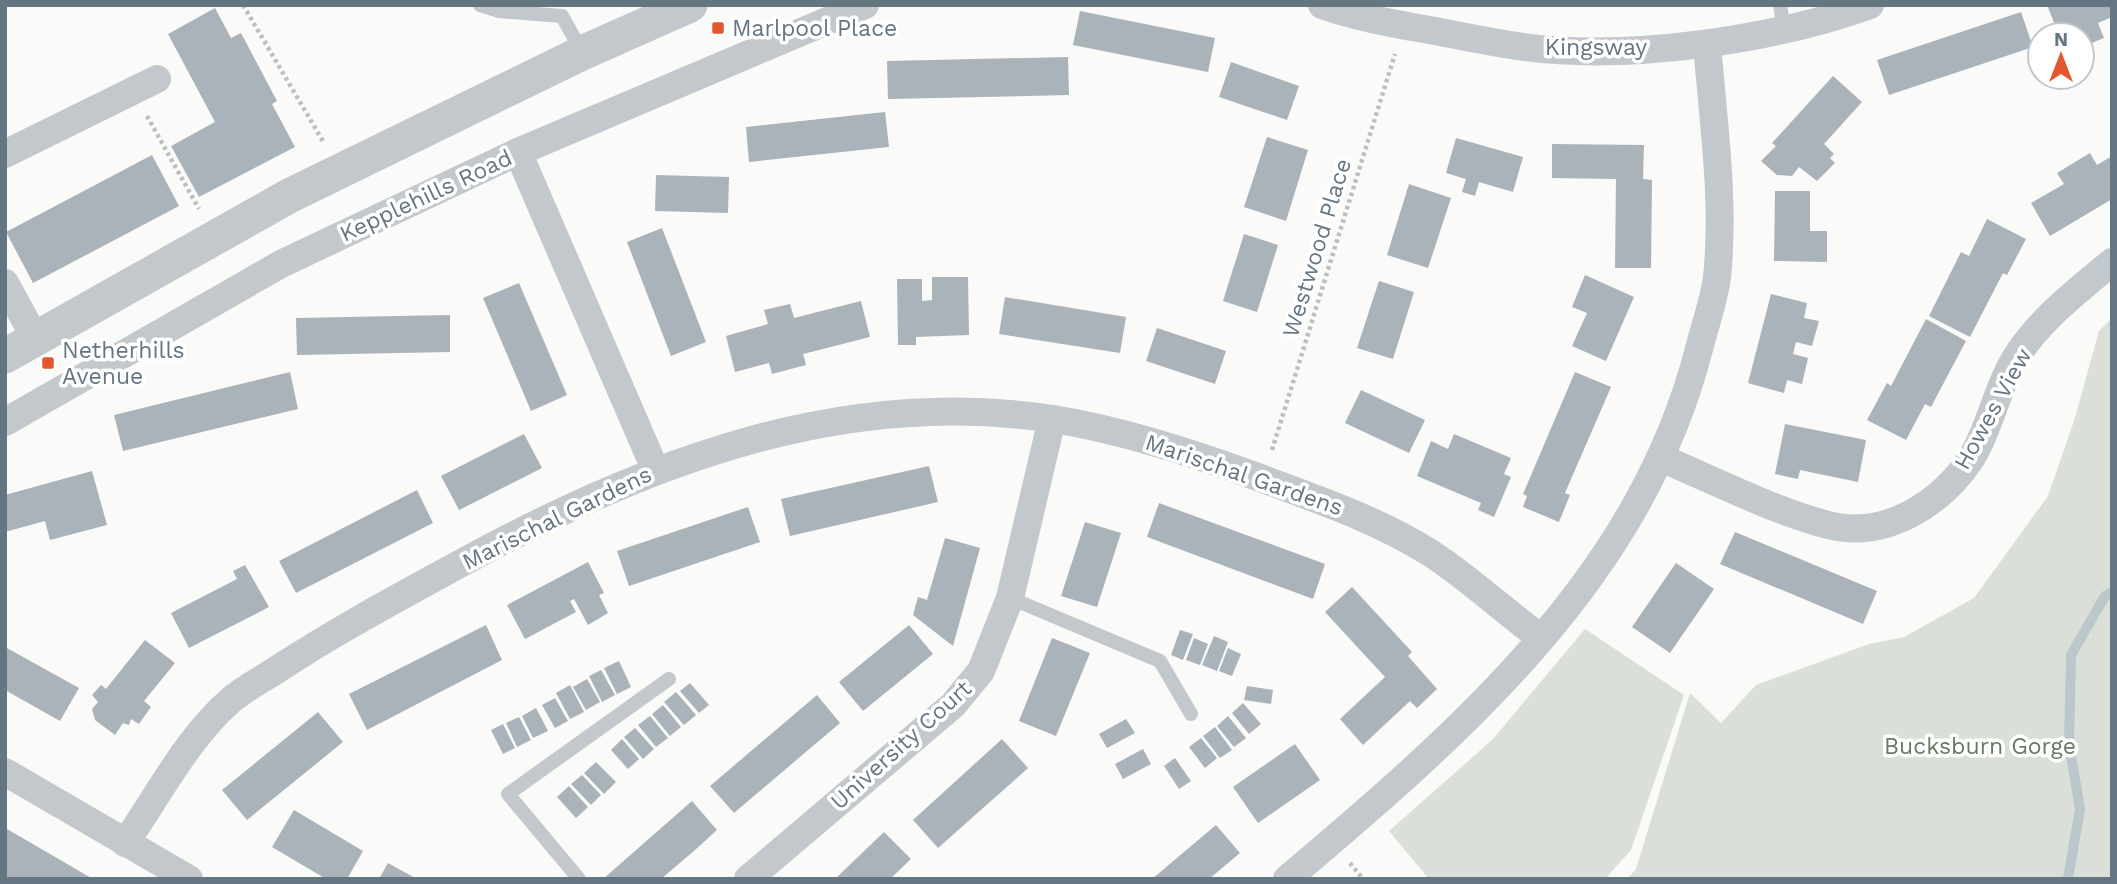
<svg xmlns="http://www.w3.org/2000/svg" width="2117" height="884" font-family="'Work Sans',sans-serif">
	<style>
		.green { fill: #dadfd7 }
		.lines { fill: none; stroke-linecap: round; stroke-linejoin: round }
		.stream { stroke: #bbc7cb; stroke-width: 10 }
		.building { fill: #aab3b9 }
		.path { stroke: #bbbfc2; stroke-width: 4.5; stroke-dasharray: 3.5 3.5; stroke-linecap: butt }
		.service { stroke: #c3c8cc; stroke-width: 14 }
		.minor { stroke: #c3c8cc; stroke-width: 28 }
		.tertiary { stroke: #c3c8cc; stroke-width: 35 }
		.poi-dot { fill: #e4572e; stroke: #fff; stroke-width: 2.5 }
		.labels { text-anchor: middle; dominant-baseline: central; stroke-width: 7; stroke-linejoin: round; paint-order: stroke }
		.poi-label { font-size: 23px; fill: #657683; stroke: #fff; text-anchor: start }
		.street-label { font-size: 23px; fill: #657683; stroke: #fff }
		.park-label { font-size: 23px; fill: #687a64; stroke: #fff }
	</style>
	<rect width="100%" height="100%" fill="#fafaf8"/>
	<g class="green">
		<polygon points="2112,318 2112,879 1627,879 1636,869 1690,693 1721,723 1756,685 1869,644 1904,637 1974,598 2048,496 2074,421 2099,331"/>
		<polygon points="1585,629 1684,695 1631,850 1605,879 1429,879 1389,831 1493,739"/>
	</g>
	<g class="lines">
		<polyline class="stream" points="2068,879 2080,809 2069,744 2071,655 2105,596 2112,592"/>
	</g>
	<g class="building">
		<polygon points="2047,5 2112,5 2112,17 2098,23 2104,38 2082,47 2082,35 2059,35"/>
		<polygon points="215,8 231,38 241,33 277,101 272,104 295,147 199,197 171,146 215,122 168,34"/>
		<polygon points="1080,11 1215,38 1208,72 1073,45"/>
		<polygon points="2021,12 2033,47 1889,95 1877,60"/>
		<polygon points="1068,57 1069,95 888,99 887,61"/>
		<polygon points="1231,62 1299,86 1287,120 1219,97"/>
		<polygon points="1833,76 1862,102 1824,144 1834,154 1830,158 1835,163 1817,181 1799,167 1792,176 1777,175 1761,161 1776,146 1772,143"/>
		<polygon points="885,112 889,147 749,162 746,127"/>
		<polygon points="1267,137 1308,150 1286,221 1244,207"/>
		<polygon points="1456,138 1523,157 1513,192 1479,182 1475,196 1462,192 1466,179 1446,173"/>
		<polygon points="1552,144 1644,145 1643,179 1652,180 1651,268 1615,268 1616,179 1552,178"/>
		<polygon points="2090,153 2097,165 2112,156 2112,199 2050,236 2031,203 2064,184 2057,173"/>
		<polygon points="152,155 179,206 33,283 6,232"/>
		<polygon points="656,175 729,177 728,213 655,211"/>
		<polygon points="1409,184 1451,198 1428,268 1387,255"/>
		<polygon points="1775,191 1810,191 1810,231 1827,231 1827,262 1774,261"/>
		<polygon points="1987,219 2026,239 2007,275 2003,273 1970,337 1929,316 1961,252 1969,256"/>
		<polygon points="662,228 706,342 671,356 627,242"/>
		<polygon points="1244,234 1278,245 1257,312 1223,301"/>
		<polygon points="1585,275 1634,297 1606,361 1572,346 1587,313 1572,307"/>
		<polygon points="932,277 968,277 969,335 916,337 916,345 898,345 897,279 922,279 922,301 932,300"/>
		<polygon points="1379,281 1414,292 1393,359 1357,348"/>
		<polygon points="519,283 567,395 531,411 483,298"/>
		<polygon points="1771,294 1807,303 1804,318 1819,321 1812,346 1796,342 1793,354 1808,358 1802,384 1787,380 1784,393 1748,383"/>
		<polygon points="1005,297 1126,317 1120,353 999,334"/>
		<polygon points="861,301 870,337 803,354 806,365 772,374 769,363 735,372 726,336 768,324 764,310 790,304 794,318"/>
		<polygon points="450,315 450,352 297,355 296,318"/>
		<polygon points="1926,319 1966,341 1931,407 1925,404 1906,440 1867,420 1887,383 1891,386"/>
		<polygon points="1157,328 1226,351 1215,384 1146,361"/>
		<polygon points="290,372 298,409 123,451 114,415"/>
		<polygon points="1575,372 1611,387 1565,493 1570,495 1559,522 1523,507 1527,496 1523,494"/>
		<polygon points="1361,390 1425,420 1409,453 1345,423"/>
		<polygon points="1785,424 1866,440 1858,482 1800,470 1798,479 1775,474"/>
		<polygon points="524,434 542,468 459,510 441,476"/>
		<polygon points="1454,434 1511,458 1504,474 1511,477 1494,517 1478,510 1481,503 1417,476 1431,441 1448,449"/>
		<polygon points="929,466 938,502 790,536 781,499"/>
		<polygon points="92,471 107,525 50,540 45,521 5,532 5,495"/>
		<polygon points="417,490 433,523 296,593 279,561"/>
		<polygon points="1159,503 1325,564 1313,599 1147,537"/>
		<polygon points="748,507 760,542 629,586 617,551"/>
		<polygon points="1085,522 1121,533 1097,607 1061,596"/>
		<polygon points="1735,532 1877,591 1863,624 1720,564"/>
		<polygon points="945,538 980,548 953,646 913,615 918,597 927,600"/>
		<polygon points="588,562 604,593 599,595 608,613 588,625 574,599 570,601 576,612 525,639 507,605"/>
		<polygon points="1676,563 1714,589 1670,653 1632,627"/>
		<polygon points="245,565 269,607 189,648 171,613 237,579 233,571"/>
		<polygon points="1352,587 1412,652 1408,656 1437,689 1417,708 1410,701 1363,745 1340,719 1385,677 1325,612"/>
		<polygon points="486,625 502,660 367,730 349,694"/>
		<polygon points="909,625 933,654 863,711 839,682"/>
		<polygon points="1180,630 1193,634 1183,660 1171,655"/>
		<polygon points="1214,636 1228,642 1217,671 1202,665"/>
		<polygon points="1052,638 1090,653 1056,736 1019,721"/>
		<polygon points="1194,638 1208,644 1200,665 1186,660"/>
		<polygon points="145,640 175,663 144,701 151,707 139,724 131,719 129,725 123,723 115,735 95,720 92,709 98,702 92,695 101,685 106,689"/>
		<polygon points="5,647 79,688 60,721 5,690"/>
		<polygon points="1228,648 1241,654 1232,676 1219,671"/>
		<polygon points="619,661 631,687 617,694 604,668"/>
		<polygon points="601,670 615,695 602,702 589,676"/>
		<polygon points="587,679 600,702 586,710 573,687"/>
		<polygon points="690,683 709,705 699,713 680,691"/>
		<polygon points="570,685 584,712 570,719 556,693"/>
		<polygon points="1247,686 1273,690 1271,704 1244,700"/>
		<polygon points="676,692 696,715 684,725 664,702"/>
		<polygon points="817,695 840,723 734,813 710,786"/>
		<polygon points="555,698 568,721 555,728 542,705"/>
		<polygon points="1243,703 1261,724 1249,734 1232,713"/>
		<polygon points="663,705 681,727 670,736 652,714"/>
		<polygon points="536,708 548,731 533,738 522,716"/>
		<polygon points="318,712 343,742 247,820 222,790"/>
		<polygon points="650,716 668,738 656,747 638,725"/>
		<polygon points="1228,716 1246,738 1234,747 1217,726"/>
		<polygon points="519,717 531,740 517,747 506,723"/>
		<polygon points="1126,719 1135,733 1107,748 1099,734"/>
		<polygon points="503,724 515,748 503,754 491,730"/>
		<polygon points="1215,727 1232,750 1220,758 1203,736"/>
		<polygon points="635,728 654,749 643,759 624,737"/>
		<polygon points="1201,738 1217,758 1205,768 1189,747"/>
		<polygon points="622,739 639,759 628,769 611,750"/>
		<polygon points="1002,739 1028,768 938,848 913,820"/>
		<polygon points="1295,744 1320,780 1258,823 1233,787"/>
		<polygon points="1143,749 1151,764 1123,779 1115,764"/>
		<polygon points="1175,758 1191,781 1179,789 1164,766"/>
		<polygon points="596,762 616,782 604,794 584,773"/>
		<polygon points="582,775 601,795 591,805 571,784"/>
		<polygon points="569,786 588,807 576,818 557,797"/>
		<polygon points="692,801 717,830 695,850 661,879 603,879"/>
		<polygon points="294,810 363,851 347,879 326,879 272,847"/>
		<polygon points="1216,825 1240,853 1209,879 1152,879"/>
		<polygon points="7,829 81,872 93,879 5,879"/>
		<polygon points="884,832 911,859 890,879 835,879"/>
		<polygon points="388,863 417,879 379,879"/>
	</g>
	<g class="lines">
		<g class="path">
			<polyline points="243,5 324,143"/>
			<polyline points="147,116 199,209"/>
			<polyline points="1272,450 1395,54"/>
			<polyline points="1350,863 1363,879"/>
		</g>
		<g class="service">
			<polyline points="480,5 499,11 562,16 582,52"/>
			<polyline points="1780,5 1784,30"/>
			<polyline points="1010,598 1160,661 1191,714"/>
			<polyline points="579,879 508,794 669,679"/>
		</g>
		<g class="minor">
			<path d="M1322,5C1359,18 1396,24 1435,31C1465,37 1495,43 1524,47C1627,61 1773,40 1870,5"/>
			<polyline points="518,152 655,469"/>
			<polyline points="5,154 157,79"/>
			<polyline points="5,283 35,338"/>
			<polyline points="5,422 281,264 518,152 865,5"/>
			<path d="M1661,458C1713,480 1774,511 1828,525C1886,540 1942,503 1972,457C1989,429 1996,393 2012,364C2035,323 2076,292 2112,262"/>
			<polyline points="5,772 189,879"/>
			<path d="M125,843C158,796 187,738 231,700C245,688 263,679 278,669C339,629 403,595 467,560C647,462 844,387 1053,419C1122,430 1190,452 1255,476C1316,499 1377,519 1432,554C1470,579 1504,611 1541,638"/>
			<polyline points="748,879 953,705 981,671 1010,598 1052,419"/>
			<path d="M1287,879C1461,732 1640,578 1699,349C1705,325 1714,301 1717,277C1725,200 1713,120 1707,44"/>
		</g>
		<polyline class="tertiary" points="5,356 289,196 582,53 690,5"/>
	</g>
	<g class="poi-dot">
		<rect x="711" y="21" width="14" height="14" rx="3.5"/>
		<rect x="41" y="356" width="14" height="14" rx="3.5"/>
	</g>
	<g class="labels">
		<g class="poi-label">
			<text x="732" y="28">Marlpool Place</text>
			<text x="62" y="350">Netherhills<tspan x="62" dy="26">Avenue</tspan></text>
		</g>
		<g class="street-label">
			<text x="1596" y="47">Kingsway</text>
			<text transform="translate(426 196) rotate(-25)">Kepplehills Road</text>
			<text transform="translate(1317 248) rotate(-73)">Westwood Place</text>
			<text transform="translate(1993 409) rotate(-61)">Howes View</text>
			<text transform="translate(1244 475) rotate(19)">Marischal Gardens</text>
			<text transform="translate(557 518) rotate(-26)">Marischal Gardens</text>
			<text transform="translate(901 745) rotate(-42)">University Court</text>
		</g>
		<g class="park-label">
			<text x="1980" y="746">Bucksburn Gorge</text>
		</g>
	</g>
	<rect width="2117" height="884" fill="none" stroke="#657683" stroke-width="14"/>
	<g transform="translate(2061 56)"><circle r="33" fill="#ffffff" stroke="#c1c8cd" stroke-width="2"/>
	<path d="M0-5L12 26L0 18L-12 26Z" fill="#e4572e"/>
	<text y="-10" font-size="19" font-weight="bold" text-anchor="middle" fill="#657683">N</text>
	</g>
</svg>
